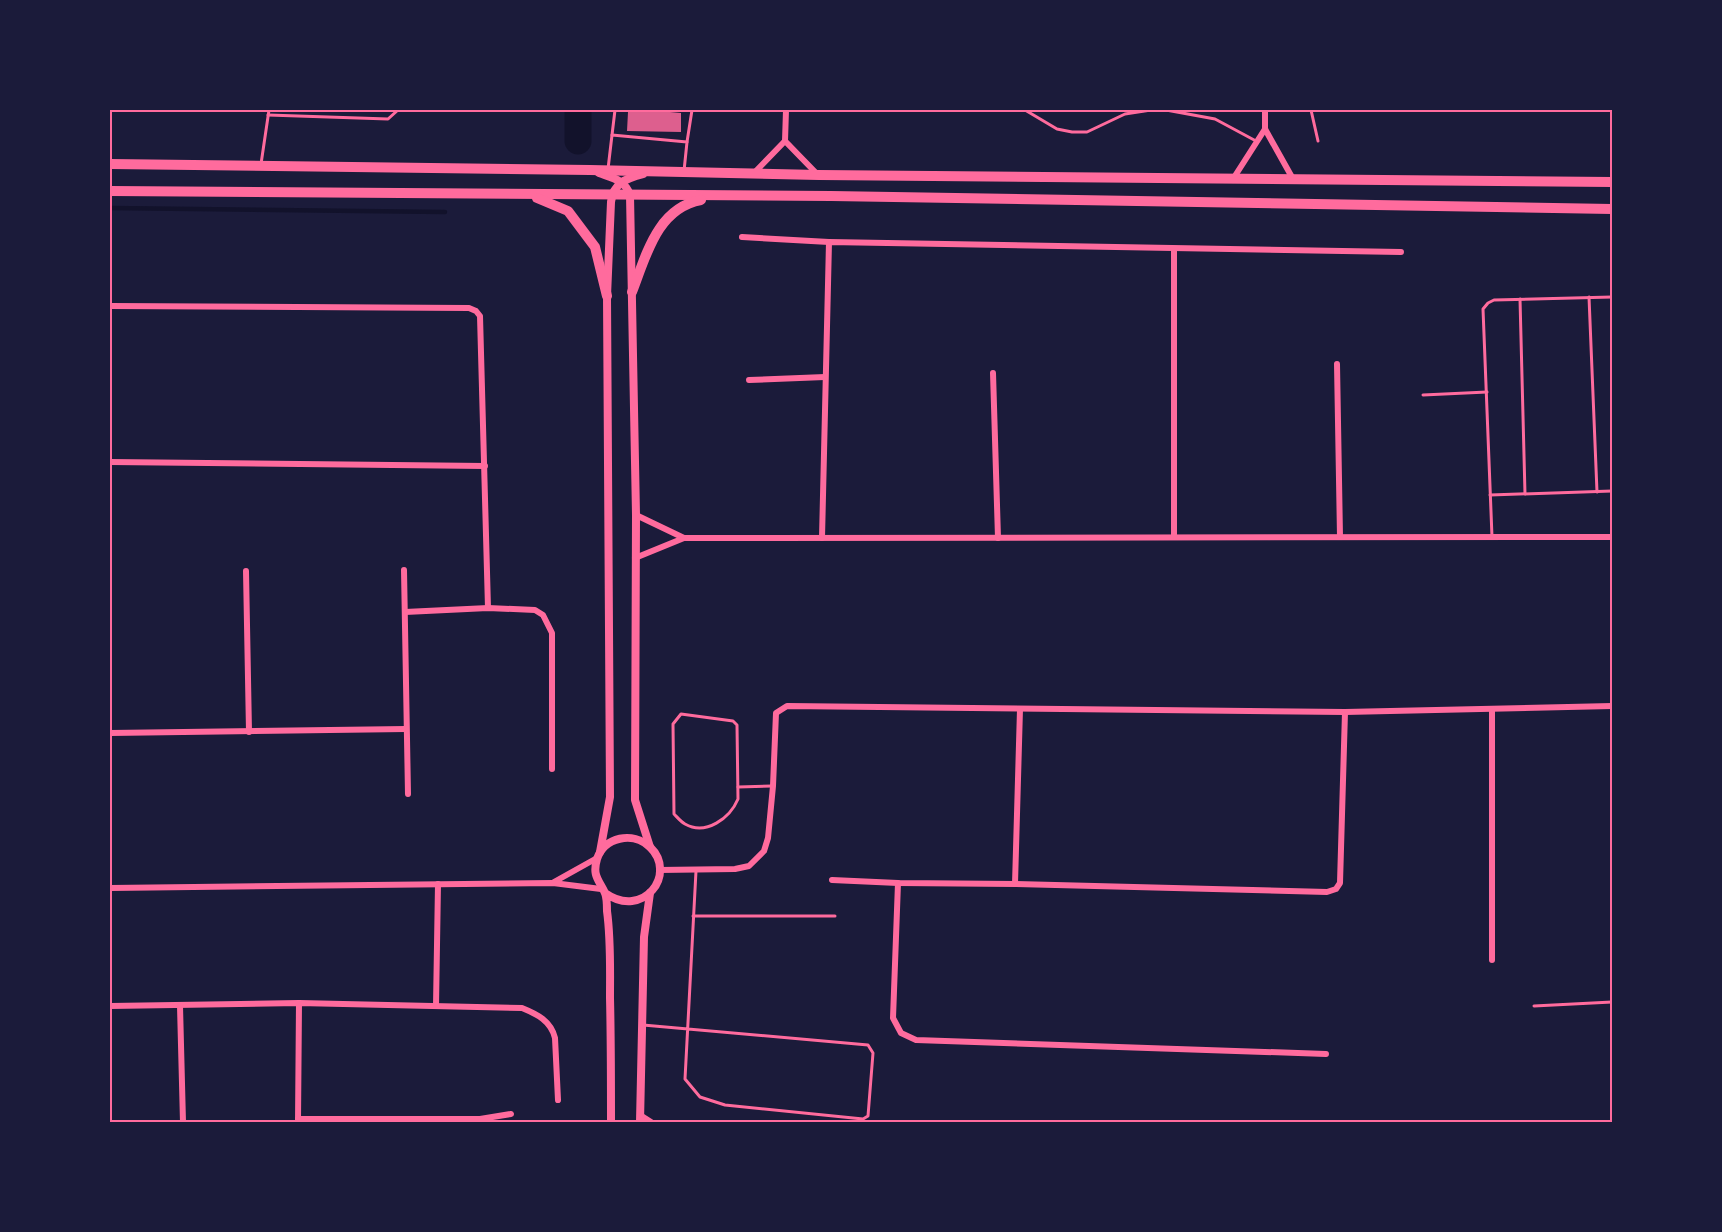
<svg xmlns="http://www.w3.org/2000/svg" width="1722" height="1232" font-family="Montserrat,sans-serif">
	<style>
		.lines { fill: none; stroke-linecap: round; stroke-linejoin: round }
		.stream { stroke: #12122b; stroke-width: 4.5 }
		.river { stroke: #12122b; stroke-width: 27 }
		.building { fill: #dd5f8e }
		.service { stroke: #ff6b9d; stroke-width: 3 }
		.minor { stroke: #ff6b9d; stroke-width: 6 }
		.tertiary { stroke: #ff6b9d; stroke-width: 8 }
		.primary { stroke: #ff6b9d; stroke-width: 10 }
		.neatline { fill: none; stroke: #ff6b9d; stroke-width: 2 }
	</style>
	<rect width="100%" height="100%" fill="#1b1b3a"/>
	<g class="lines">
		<polyline class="stream" points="110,208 445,212"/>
		<polyline class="river" points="578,141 578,110"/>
	</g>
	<polygon class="building" points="651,110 670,110 670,112 681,113 681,132 627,131 628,112 651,112"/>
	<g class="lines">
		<g class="service">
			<polyline points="1025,110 1057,129 1072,132 1087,132 1125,114 1151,110"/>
			<polyline points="1166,110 1215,119 1256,141"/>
			<polyline points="1311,110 1318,141"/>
			<polyline points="268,115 388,119 398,110"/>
			<polyline points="612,135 615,110"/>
			<polyline points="687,142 692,110"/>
			<polyline points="261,164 269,110"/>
			<polyline points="608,169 612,135 687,142 684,171"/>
			<polyline points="1589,297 1597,492"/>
			<polyline points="1520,299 1525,494"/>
			<polyline points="1423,395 1487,392"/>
			<polyline points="1490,495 1612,491"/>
			<polyline points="1492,537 1483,309 1488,303 1494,300 1612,297"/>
			<path d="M681,714L733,721L737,725L738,799C730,818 706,836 685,824C681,822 677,817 674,814L673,724Z"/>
			<polyline points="738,787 772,786"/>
			<polyline points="693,916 835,916"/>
			<polyline points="1534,1006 1612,1002"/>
			<polyline points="643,1025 868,1045 873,1053 868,1116 863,1119 725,1105 700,1097 685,1079 696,871"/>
		</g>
		<g class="minor">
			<polyline points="1265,110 1265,129 1293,179"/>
			<polyline points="785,141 818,175"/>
			<polyline points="755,172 785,141 786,110"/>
			<polyline points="1233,179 1265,129"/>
			<polyline points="742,237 829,242"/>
			<polyline points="110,306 469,308 476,311 480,316 488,608"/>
			<polyline points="1337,364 1340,537"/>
			<polyline points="993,373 998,538"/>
			<polyline points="749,380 825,377"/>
			<polyline points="110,462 485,466"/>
			<polyline points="636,515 684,538 1612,537"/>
			<polyline points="1174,537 1174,249"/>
			<polyline points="822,538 829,242 1401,252"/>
			<polyline points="635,558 684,538"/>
			<polyline points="404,570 408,794"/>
			<polyline points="246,571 249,732"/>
			<polyline points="405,612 488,608 535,610 543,615 552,633 552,769"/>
			<polyline points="110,733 406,729"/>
			<polyline points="659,870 735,869 749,866 764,851 768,838 773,786 776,713 787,706 1345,712 1612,706"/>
			<polyline points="832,880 898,883 1015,884 1327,892 1336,889 1340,883 1345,712"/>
			<polyline points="554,882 597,858"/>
			<polyline points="898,883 893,1018 901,1033 916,1040 1326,1054"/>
			<polyline points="1015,884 1020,709"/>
			<polyline points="110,888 553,883 601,889"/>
			<polyline points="1492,960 1492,710"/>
			<path d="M110,1006L299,1003L522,1008C537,1014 551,1021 555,1038L558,1100"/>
			<polyline points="180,1006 183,1122"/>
			<polyline points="436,1006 438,884"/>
			<polyline points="640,1115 651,1122"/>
			<polyline points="298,1119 480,1119 511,1114"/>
			<polyline points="298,1122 299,1003"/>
		</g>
		<g class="tertiary">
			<path d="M599,173C613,178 625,180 630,195L636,515L635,800L650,847"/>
			<path d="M600,852L610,797L607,296L611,202C613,183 627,178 643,174"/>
			<path d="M605,893C643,920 678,874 650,847C633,831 604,837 597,859C592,876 599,880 605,893C607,898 607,906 607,911C611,940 610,969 610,998C611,1040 611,1081 611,1122"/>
			<polyline points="640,1122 644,937 650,893"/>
		</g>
		<g class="primary">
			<polyline points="110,164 590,170 819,175 1612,182"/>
			<polyline points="110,191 831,196 1612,209"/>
			<polyline points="537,198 568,211 595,247 607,296"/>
			<path d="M632,292C646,256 657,208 701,200"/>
		</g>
	</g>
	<rect width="1722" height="1232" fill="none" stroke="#1b1b3a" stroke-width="222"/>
	<rect x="111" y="111" width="1500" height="1010" class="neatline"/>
</svg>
